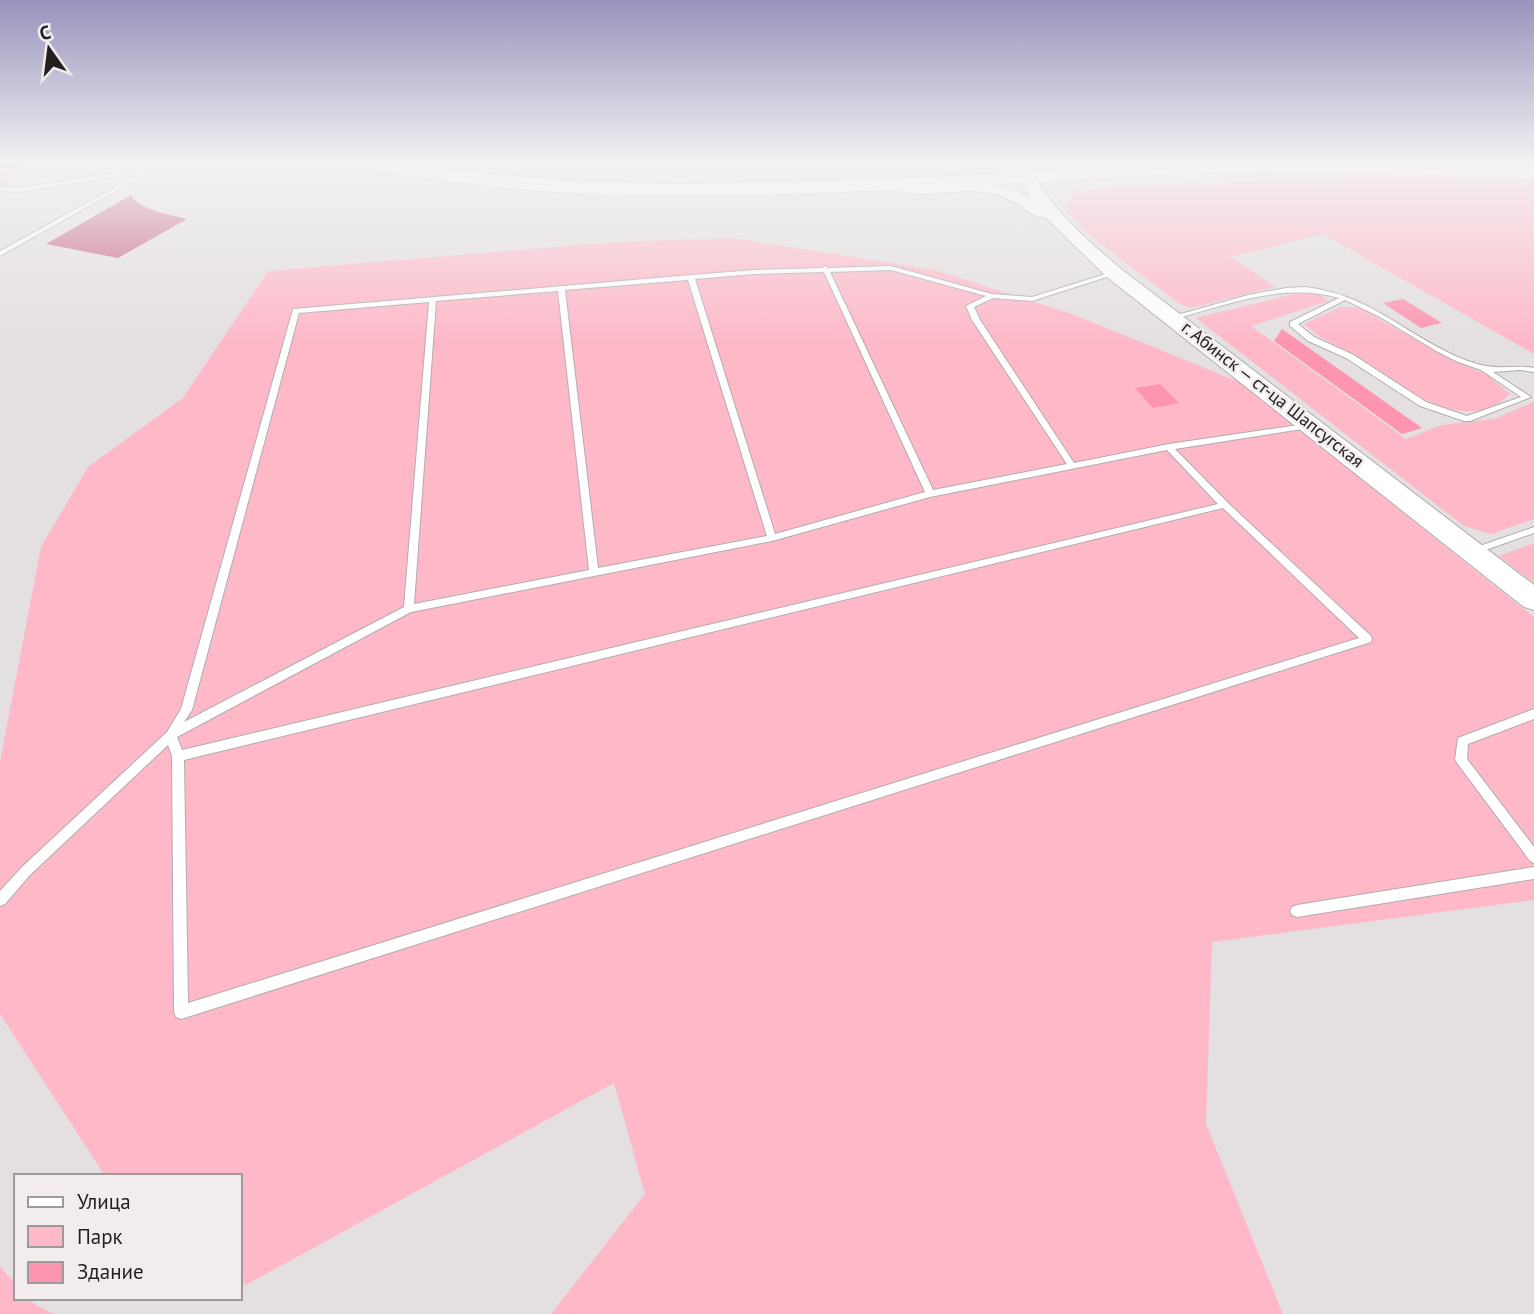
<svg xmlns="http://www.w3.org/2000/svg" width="1534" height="1314" font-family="'PT Sans',sans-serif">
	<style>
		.green { fill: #feb8c8 }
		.water { fill: #c4627e }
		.building { fill: #fd95b0 }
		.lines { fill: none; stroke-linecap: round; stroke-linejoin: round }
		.lane-casing { stroke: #b1acad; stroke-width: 2 }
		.secondary-casing { stroke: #b1acad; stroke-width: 2 }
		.highway-casing { stroke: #b1acad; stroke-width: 1 }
		.lane { fill: #fff; fill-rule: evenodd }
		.secondary { fill: #fff; fill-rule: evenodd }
		.highway { fill: #fff; fill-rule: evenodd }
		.labels { text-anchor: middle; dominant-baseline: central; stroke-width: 5; stroke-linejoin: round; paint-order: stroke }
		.far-street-label { font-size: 18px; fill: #211f20; stroke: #f2eced }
	</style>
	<rect width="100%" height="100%" fill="#e4dfe0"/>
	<g class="green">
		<polygon points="0,160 23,160 0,196"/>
		<polygon points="1392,176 1534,180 1534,354 1323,234 1231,257 1275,287 1191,308 1180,304 1088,234 1064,208 1073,192 1115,186"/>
		<polygon points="734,238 935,270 1072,314 1239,382 1534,617 1534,900 1212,942 1206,1124 1283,1314 551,1314 645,1194 614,1083 246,1285 240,1281 240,1176 105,1176 0,1014 0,762 41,547 88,467 183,398 268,271 615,242"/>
		<polygon points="1294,294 1319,294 1329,301 1251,326 1406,439 1442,425 1494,419 1534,402 1534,519 1491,534 1464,526 1196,318"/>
		<path d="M1340,307H1353L1365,311L1453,361L1486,374L1510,394C1465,440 1397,383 1357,357C1345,349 1331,343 1319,336L1304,324Z"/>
		<polygon points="1534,543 1534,583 1499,556"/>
		<polygon points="0,1267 16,1284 16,1298 29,1298 35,1305 55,1314 0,1314"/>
	</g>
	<path class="water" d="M131,195C140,210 171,215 187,219L118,258L46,244Z"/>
	<g class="building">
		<polygon points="1403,299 1442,323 1421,328 1383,303"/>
		<polygon points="1282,329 1422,428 1402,434 1274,341"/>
		<polygon points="1160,384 1179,403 1153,408 1135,388"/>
	</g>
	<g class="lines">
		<g class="lane-casing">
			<g id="lane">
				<polygon points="163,160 171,160 0,256 0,251 143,172 20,192 0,191 0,187 20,188 143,168 146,170"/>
				<polygon points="1446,160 1463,160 1500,167 1497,169"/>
				<path d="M825,266L828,268L891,266L992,294L1032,297L1112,272H1116V274L1032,301L993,298L974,307L980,320L1074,463L1169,444L1312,423V427L1309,428L1175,449L1228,503L1371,636L1372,639L1371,642L181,1019L176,1017L174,1012L172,756L168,745L30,875L5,904L0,906V891L22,867L167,732L181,709L293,309L691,275L755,270L822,268ZM891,270L986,296L966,306L972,320L1067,464L933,490L830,272ZM824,272L925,492L775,534L695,279L755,274ZM688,280L767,536L598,568L565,290ZM558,291L589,570L414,604L436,301ZM429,302L404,607L184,722L192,710L299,313ZM1167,450L1218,504L182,750L177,737L411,612L772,541L930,497ZM1223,508L1359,638L188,1003L184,760Z"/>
				<path d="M1305,287C1371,294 1407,337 1465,360C1472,362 1479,365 1486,366C1502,369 1518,365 1534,368V372L1520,370L1493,372L1531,397L1470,421H1464L1420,406L1346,358L1308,341L1290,326V322L1339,298C1282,282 1228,305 1174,319L1170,317L1248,295L1286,288ZM1345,300L1380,317L1438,352L1458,362L1481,370L1521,397L1467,416L1426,402L1352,354L1314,337L1298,324Z"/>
				<polygon points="1534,527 1534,533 1474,554 1469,551 1471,549"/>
				<polygon points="1534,709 1534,719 1468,744 1467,759 1534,847 1534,863 1530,861 1455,760 1458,738"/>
				<polygon points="1534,867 1534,879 1297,917 1292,915 1290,911 1292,907 1297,905"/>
			</g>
		</g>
		<g class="secondary-casing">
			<path id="secondary" d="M1011,160L1146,164L1148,167L1146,170L1140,172L1083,173L1029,165C1049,208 1085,238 1121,269L1534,585V610L1524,607L1107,277L1045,217C1033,218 1026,209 1016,203C1003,196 989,192 974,191C958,190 908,199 899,189L907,184C950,181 990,178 1030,197Z"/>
		</g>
		<g class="highway-casing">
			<path id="highway" d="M346,160H394L463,171L570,181L677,184L891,179L1242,160L1374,161L1534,167V179C1427,175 1320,169 1214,173C1000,181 788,203 574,193C500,190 428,178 356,166Z"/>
		</g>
		<use href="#lane" class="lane"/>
		<use href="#secondary" class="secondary"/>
		<use href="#highway" class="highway"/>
	</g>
	<linearGradient id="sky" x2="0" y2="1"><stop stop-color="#9993be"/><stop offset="0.47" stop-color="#f3f1f1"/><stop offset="1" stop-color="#f3f1f1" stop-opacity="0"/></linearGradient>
	<rect width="1534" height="344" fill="url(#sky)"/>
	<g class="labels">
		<g class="far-street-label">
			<text transform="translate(1273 394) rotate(38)">г. Абинск — ст-ца Шапсугская</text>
		</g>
	</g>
	<rect x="14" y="1174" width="228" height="126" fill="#f2eced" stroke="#9e9a9b" stroke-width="2"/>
	<rect x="28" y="1197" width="35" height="10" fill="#ffffff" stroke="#9e9a9b" stroke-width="2"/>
	<text x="77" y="1209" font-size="21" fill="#211f20">Улица</text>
	<rect x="28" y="1226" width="35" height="21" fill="#feb8c8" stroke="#9e9a9b" stroke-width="2"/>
	<text x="77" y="1244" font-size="21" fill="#211f20">Парк</text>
	<rect x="28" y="1262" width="35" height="21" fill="#fd95b0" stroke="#9e9a9b" stroke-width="2"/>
	<text x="77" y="1279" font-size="21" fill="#211f20">Здание</text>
	<g transform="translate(49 49) rotate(346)" stroke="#f2eced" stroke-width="5" paint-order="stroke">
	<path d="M0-5L12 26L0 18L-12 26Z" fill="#211f20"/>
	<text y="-10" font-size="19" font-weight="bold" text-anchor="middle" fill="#211f20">С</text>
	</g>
</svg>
